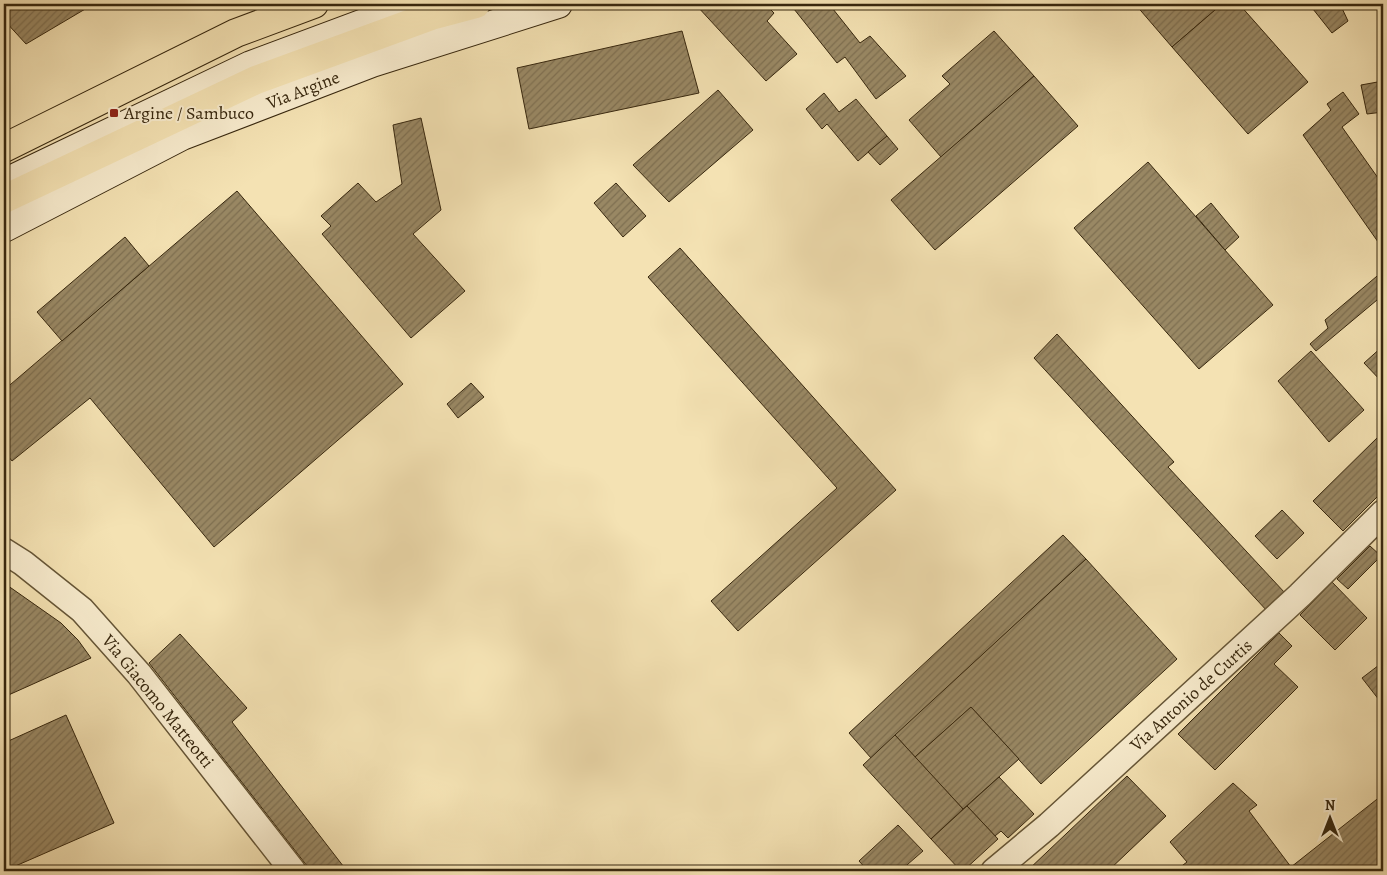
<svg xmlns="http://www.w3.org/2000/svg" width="1387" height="875" font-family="Alegreya,serif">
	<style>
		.building { fill: url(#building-hatch); stroke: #37270e }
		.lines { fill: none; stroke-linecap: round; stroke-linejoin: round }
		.street-casing { stroke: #665637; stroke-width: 28 }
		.secondary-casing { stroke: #37270e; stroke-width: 30 }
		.highway-casing { stroke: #37270e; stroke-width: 30 }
		.street { stroke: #f8ecce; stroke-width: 25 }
		.secondary { stroke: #f8ecce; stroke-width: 28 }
		.highway { stroke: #f4e2b3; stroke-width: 28 }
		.poi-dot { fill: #8f2418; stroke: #f8ecce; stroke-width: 2 }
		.labels { text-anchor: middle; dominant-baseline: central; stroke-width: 4; stroke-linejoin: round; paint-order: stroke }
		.street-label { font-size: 18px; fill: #37270e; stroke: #f8ecce }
		.poi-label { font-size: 18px; fill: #37270e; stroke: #f8ecce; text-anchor: start }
	</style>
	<defs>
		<pattern id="building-hatch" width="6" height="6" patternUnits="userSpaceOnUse" patternTransform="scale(1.25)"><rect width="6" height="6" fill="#998864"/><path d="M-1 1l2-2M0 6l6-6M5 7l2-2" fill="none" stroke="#7e6f51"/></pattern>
	</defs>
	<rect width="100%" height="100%" fill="#f4e2b3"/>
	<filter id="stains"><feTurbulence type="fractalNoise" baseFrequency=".004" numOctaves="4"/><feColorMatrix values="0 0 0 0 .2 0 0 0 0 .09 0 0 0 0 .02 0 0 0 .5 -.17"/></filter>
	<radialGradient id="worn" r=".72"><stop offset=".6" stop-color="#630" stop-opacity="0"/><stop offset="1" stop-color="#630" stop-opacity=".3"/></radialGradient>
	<g class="building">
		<polygon points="11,4 91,4 92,5 26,44 4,20 4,8"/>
		<polygon points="699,4 721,4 723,7 728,4 765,4 774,13 767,21 797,54 766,81 697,6"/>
		<polygon points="790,4 829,4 860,43 870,36 906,76 876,99 845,57 837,63"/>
		<polygon points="1135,4 1222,4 1172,47"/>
		<polygon points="1222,4 1239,4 1308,82 1248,134 1172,47"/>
		<polygon points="1309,4 1340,4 1348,21 1332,33"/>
		<polygon points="682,31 699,93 529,129 517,68"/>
		<polygon points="994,31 1034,76 941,157 909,120 950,84 942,76"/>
		<polygon points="1034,76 1078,126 935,250 891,200"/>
		<polygon points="1383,81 1383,112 1367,114 1361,85"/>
		<polygon points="718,90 753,130 669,202 633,165"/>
		<polygon points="1343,92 1359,114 1342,127 1383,185 1383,249 1303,135 1331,110 1327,104"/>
		<polygon points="824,93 839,112 856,99 887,136 858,161 827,124 822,129 806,109"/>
		<polygon points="421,118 441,210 413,234 465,291 411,338 322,234 331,226 321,216 358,183 376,202 402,184 393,125"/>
		<polygon points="887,136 898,149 880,165 868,152"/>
		<polygon points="1148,162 1273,305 1199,369 1074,228"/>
		<polygon points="616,183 646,216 623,237 594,203"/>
		<polygon points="237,191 403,384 214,547 90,398 12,461 4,451 4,390"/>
		<polygon points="1211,203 1239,237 1225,250 1196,216"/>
		<polygon points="125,237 149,266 62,341 37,312"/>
		<polygon points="680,248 896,490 738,631 711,601 837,488 648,277"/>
		<polygon points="1383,271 1383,295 1316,351 1310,344 1328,328 1325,320"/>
		<polygon points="1057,334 1174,462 1168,467 1285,593 1268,612 1034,358"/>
		<polygon points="1383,346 1383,383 1364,363"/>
		<polygon points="1311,351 1364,410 1329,442 1278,381"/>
		<polygon points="471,383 484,397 458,418 447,404"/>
		<polygon points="1380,435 1383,438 1383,491 1343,531 1313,501"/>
		<polygon points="1282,510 1304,533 1277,559 1255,536"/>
		<polygon points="1063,535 1086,559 871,758 849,733"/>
		<polygon points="1370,546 1381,556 1348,589 1337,579"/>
		<polygon points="1086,559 1177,659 1041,784 971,707 915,757 895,735"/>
		<polygon points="1332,582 1367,618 1335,650 1300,615"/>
		<polygon points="4,583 61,623 78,640 91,658 4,697"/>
		<polygon points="1279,633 1292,646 1274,664 1298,687 1215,770 1178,734"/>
		<polygon points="180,634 247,708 232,722 347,871 311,871 149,663"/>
		<polygon points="1383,662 1383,705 1362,678"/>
		<polygon points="971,707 1019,759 963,809 915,757"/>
		<polygon points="66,715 114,823 4,871 4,743"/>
		<polygon points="895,735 963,809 931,839 863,765"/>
		<polygon points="1127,776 1166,816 1108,871 1027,871"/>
		<polygon points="999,777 1034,814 1008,838 1001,831 995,836 967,806"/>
		<polygon points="1233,783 1257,805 1249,811 1291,867 1381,796 1383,798 1383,871 1175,871 1187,862 1170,842"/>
		<polygon points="967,806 998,839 963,871 961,871 931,839"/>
		<polygon points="898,825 923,851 900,871 868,871 859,861"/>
	</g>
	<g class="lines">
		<g class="street-casing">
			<g id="street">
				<polyline points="4,551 23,563 82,610 139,674 293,871"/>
				<polyline points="994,871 1049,825 1300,595 1383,513"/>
			</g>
		</g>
		<g class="secondary-casing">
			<g id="secondary">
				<polyline points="4,183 251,65 415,4"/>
				<polyline points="4,228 182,136 372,63 558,4"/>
			</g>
		</g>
		<g class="highway-casing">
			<g id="highway">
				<polyline points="4,148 236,33 314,4"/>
				<polyline points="4,199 256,80 431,16 476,4"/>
			</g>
		</g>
		<use href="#street" class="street"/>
		<use href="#secondary" class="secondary"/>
		<use href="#highway" class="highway"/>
	</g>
	<rect class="poi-dot" x="109" y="108" width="10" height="10" rx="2.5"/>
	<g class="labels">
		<g class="street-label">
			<text transform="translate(303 90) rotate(-21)">Via Argine</text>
			<text transform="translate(1191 695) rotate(-42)">Via Antonio de Curtis</text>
			<text transform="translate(158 701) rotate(51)">Via Giacomo Matteotti</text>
		</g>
		<g class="poi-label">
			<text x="124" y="113">Argine / Sambuco</text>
		</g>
	</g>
	<rect width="1387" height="875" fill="none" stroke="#f4e2b3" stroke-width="20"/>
	<rect x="5" y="5" width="1377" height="865" fill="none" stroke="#37270e" stroke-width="2.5"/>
	<rect x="10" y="10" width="1367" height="855" fill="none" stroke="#37270e"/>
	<g transform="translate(1330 818)" stroke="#f8ecce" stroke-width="4" paint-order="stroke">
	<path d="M0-4L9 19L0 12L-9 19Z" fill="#37270e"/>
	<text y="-8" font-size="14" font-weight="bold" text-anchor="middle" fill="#37270e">N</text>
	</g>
	<rect width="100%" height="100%" filter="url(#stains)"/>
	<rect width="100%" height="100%" fill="url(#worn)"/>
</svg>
